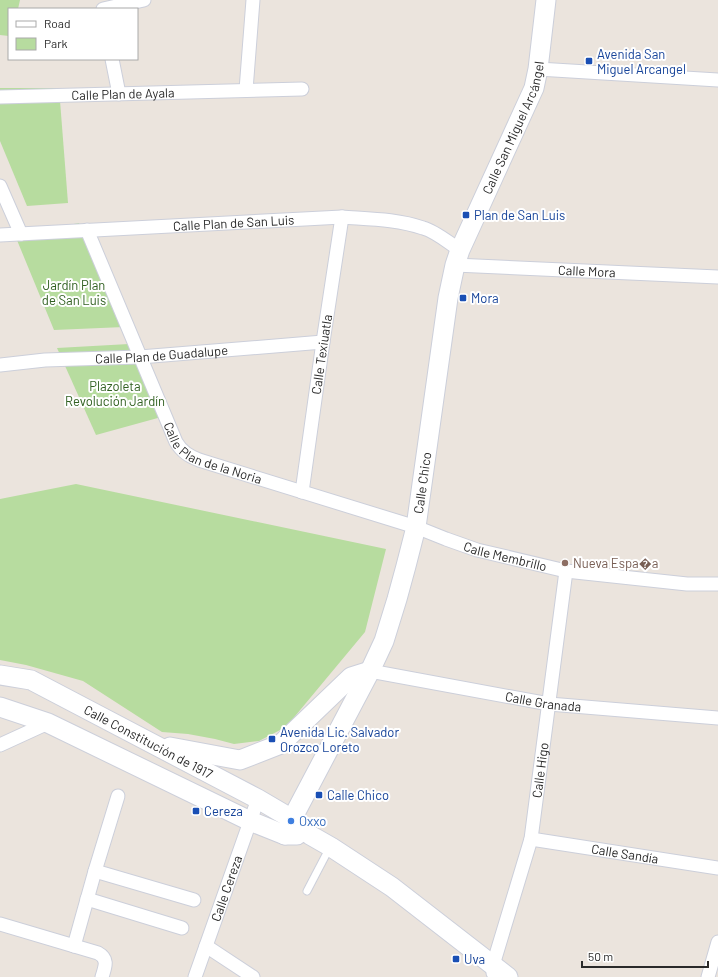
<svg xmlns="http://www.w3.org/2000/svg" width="718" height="977" font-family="Barlow,sans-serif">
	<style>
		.green { fill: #b7dc9f }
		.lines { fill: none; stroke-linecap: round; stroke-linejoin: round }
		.lane-casing { stroke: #cccfda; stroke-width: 9 }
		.street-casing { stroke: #cccfda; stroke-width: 15 }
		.secondary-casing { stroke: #cccfda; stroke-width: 21 }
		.lane { stroke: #fff; stroke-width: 7 }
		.street { stroke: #fff; stroke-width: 13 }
		.secondary { stroke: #fff; stroke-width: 19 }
		.transit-dot { fill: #1a4fb4; stroke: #fff; stroke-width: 1.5 }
		.education-dot { fill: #8d6e63; stroke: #fff; stroke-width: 1.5 }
		.shop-dot { fill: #3f7fe0; stroke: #fff; stroke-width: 1.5 }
		.labels { text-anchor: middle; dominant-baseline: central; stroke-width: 4; stroke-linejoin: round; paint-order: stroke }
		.transit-label { font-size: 13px; fill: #164399; stroke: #fff; text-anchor: start }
		.street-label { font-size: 13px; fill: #2a2a2a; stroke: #fff }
		.park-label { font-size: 13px; fill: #316021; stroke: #fff }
		.education-label { font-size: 13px; fill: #785e54; stroke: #fff; text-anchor: start }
		.shop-label { font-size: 13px; fill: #366cbe; stroke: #fff; text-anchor: start }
	</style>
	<rect width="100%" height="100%" fill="#ebe4dd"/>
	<g class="green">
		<polygon points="0,0 20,0 18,9 9,9 9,36 0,35"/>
		<polygon points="0,88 59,88 68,203 27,206 0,141"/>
		<polygon points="79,223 124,327 54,330 12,228 21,234"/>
		<polygon points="129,344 165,416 96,435 57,348"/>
		<polygon points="76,484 386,549 365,632 286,727 259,741 234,744 215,739 188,734 162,732 83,681 26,665 0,660 0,499"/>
	</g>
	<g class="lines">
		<g class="lane-casing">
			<polyline id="lane" points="307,891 330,847"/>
		</g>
		<g class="street-casing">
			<g id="street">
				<polyline points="103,9 144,0"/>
				<polyline points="112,59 119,94"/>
				<polyline points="538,69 718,80"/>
				<polyline points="246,90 253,0"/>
				<path id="s1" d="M0,97L302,89"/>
				<polyline points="0,186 21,234"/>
				<path id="s2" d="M87,230L176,442C182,452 189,456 199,460L416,527L446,539L477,550L566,571L687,584H718"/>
				<path id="s3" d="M0,235L342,217C369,219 397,219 423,228C435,231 449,243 460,250"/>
				<path id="s4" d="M455,265L718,277"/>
				<path id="s5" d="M0,365L45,360L140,357L323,342"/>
				<path id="s6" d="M302,492L323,342L342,217"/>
				<path id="s7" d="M370,671L549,704L718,718"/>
				<polyline points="0,745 48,723"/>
				<path id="s8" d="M531,839L718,868"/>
				<polyline points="95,871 194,900"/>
				<polyline points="87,899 182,928"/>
				<path d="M0,924L98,953C109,959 105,967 102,977"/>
				<polyline points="74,946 95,871 118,796"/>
				<polyline points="206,946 253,977"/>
				<path id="s9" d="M493,973V965L531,839L566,571"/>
				<path id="s10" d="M195,977L258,799"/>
				<polyline points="708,977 718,942"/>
			</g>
		</g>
		<g class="secondary-casing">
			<g id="secondary">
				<path id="s11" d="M0,675L31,680L258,799L292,819L310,835L331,847L392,887L508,977"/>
				<polyline points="0,707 48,723 250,821 285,835 297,835"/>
				<polyline points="170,747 240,760 281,744 351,677 370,671"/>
				<path id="s12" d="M285,835L292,819L370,671L384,641L397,599L406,566L416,527L448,298L455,265L460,250L534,88L538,69L546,0"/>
			</g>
		</g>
		<use href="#lane" class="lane"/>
		<use href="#street" class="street"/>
		<use href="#secondary" class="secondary"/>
	</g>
	<g class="transit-dot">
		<rect x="585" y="57" width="8" height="8" rx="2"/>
		<rect x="462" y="211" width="8" height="8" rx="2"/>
		<rect x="459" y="294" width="8" height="8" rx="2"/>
		<rect x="268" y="735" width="8" height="8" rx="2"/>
		<rect x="315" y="791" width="8" height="8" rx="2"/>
		<rect x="192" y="807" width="8" height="8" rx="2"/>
		<rect x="452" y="955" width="8" height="8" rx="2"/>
	</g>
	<circle class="education-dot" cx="565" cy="563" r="4"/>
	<circle class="shop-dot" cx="291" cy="821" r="4"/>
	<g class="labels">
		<g class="transit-label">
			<text x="597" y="54">Avenida San<tspan x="597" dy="15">Miguel Arcangel</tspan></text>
			<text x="474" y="215">Plan de San Luis</text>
			<text x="471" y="298">Mora</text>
			<text x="280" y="732">Avenida Lic. Salvador<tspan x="280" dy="15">Orozco Loreto</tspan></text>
			<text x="327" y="795">Calle Chico</text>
			<text x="204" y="811">Cereza</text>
			<text x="464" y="959">Uva</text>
		</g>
		<g class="street-label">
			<text stroke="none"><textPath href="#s1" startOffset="123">Calle Plan de Ayala</textPath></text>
			<text stroke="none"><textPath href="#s12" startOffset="751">Calle San Miguel Arcángel</textPath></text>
			<text stroke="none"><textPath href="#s3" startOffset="234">Calle Plan de San Luis</textPath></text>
			<text stroke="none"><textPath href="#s4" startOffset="132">Calle Mora</textPath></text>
			<text stroke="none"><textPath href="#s5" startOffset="162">Calle Plan de Guadalupe</textPath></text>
			<text stroke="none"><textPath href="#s6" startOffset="139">Calle Texiuatla</textPath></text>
			<text stroke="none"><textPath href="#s2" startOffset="267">Calle Plan de la Noria</textPath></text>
			<text stroke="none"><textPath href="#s12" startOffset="381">Calle Chico</textPath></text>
			<text stroke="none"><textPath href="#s2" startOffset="581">Calle Membrillo</textPath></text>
			<text stroke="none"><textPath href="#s7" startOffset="176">Calle Granada</textPath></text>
			<text stroke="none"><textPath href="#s11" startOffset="164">Calle Constitución de 1917</textPath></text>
			<text stroke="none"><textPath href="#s9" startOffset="209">Calle Higo</textPath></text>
			<text stroke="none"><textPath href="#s8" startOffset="95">Calle Sandía</textPath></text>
			<text stroke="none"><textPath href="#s10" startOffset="94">Calle Cereza</textPath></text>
		</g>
		<g class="park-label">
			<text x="74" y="285">Jardín Plan<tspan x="74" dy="15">de San Luis</tspan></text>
			<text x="115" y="386">Plazoleta<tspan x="115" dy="15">Revolución Jardín</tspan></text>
		</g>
		<g class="education-label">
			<text x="573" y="563">Nueva Espa�a</text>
		</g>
		<g class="shop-label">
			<text x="299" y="821">Oxxo</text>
		</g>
	</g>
	<rect x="8" y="8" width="130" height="52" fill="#ffffff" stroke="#aaaaaa"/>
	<rect x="16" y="21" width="20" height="6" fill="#ffffff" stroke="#aaaaaa"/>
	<text x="44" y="28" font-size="12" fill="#2a2a2a">Road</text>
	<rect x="16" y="38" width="20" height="12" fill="#b7dc9f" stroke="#aaaaaa"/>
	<text x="44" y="48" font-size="12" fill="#2a2a2a">Park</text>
	<path d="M582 961v6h126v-6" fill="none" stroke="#2a2a2a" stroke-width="2"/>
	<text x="588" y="961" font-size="12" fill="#2a2a2a" stroke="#ffffff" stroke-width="3" paint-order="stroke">50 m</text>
</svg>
